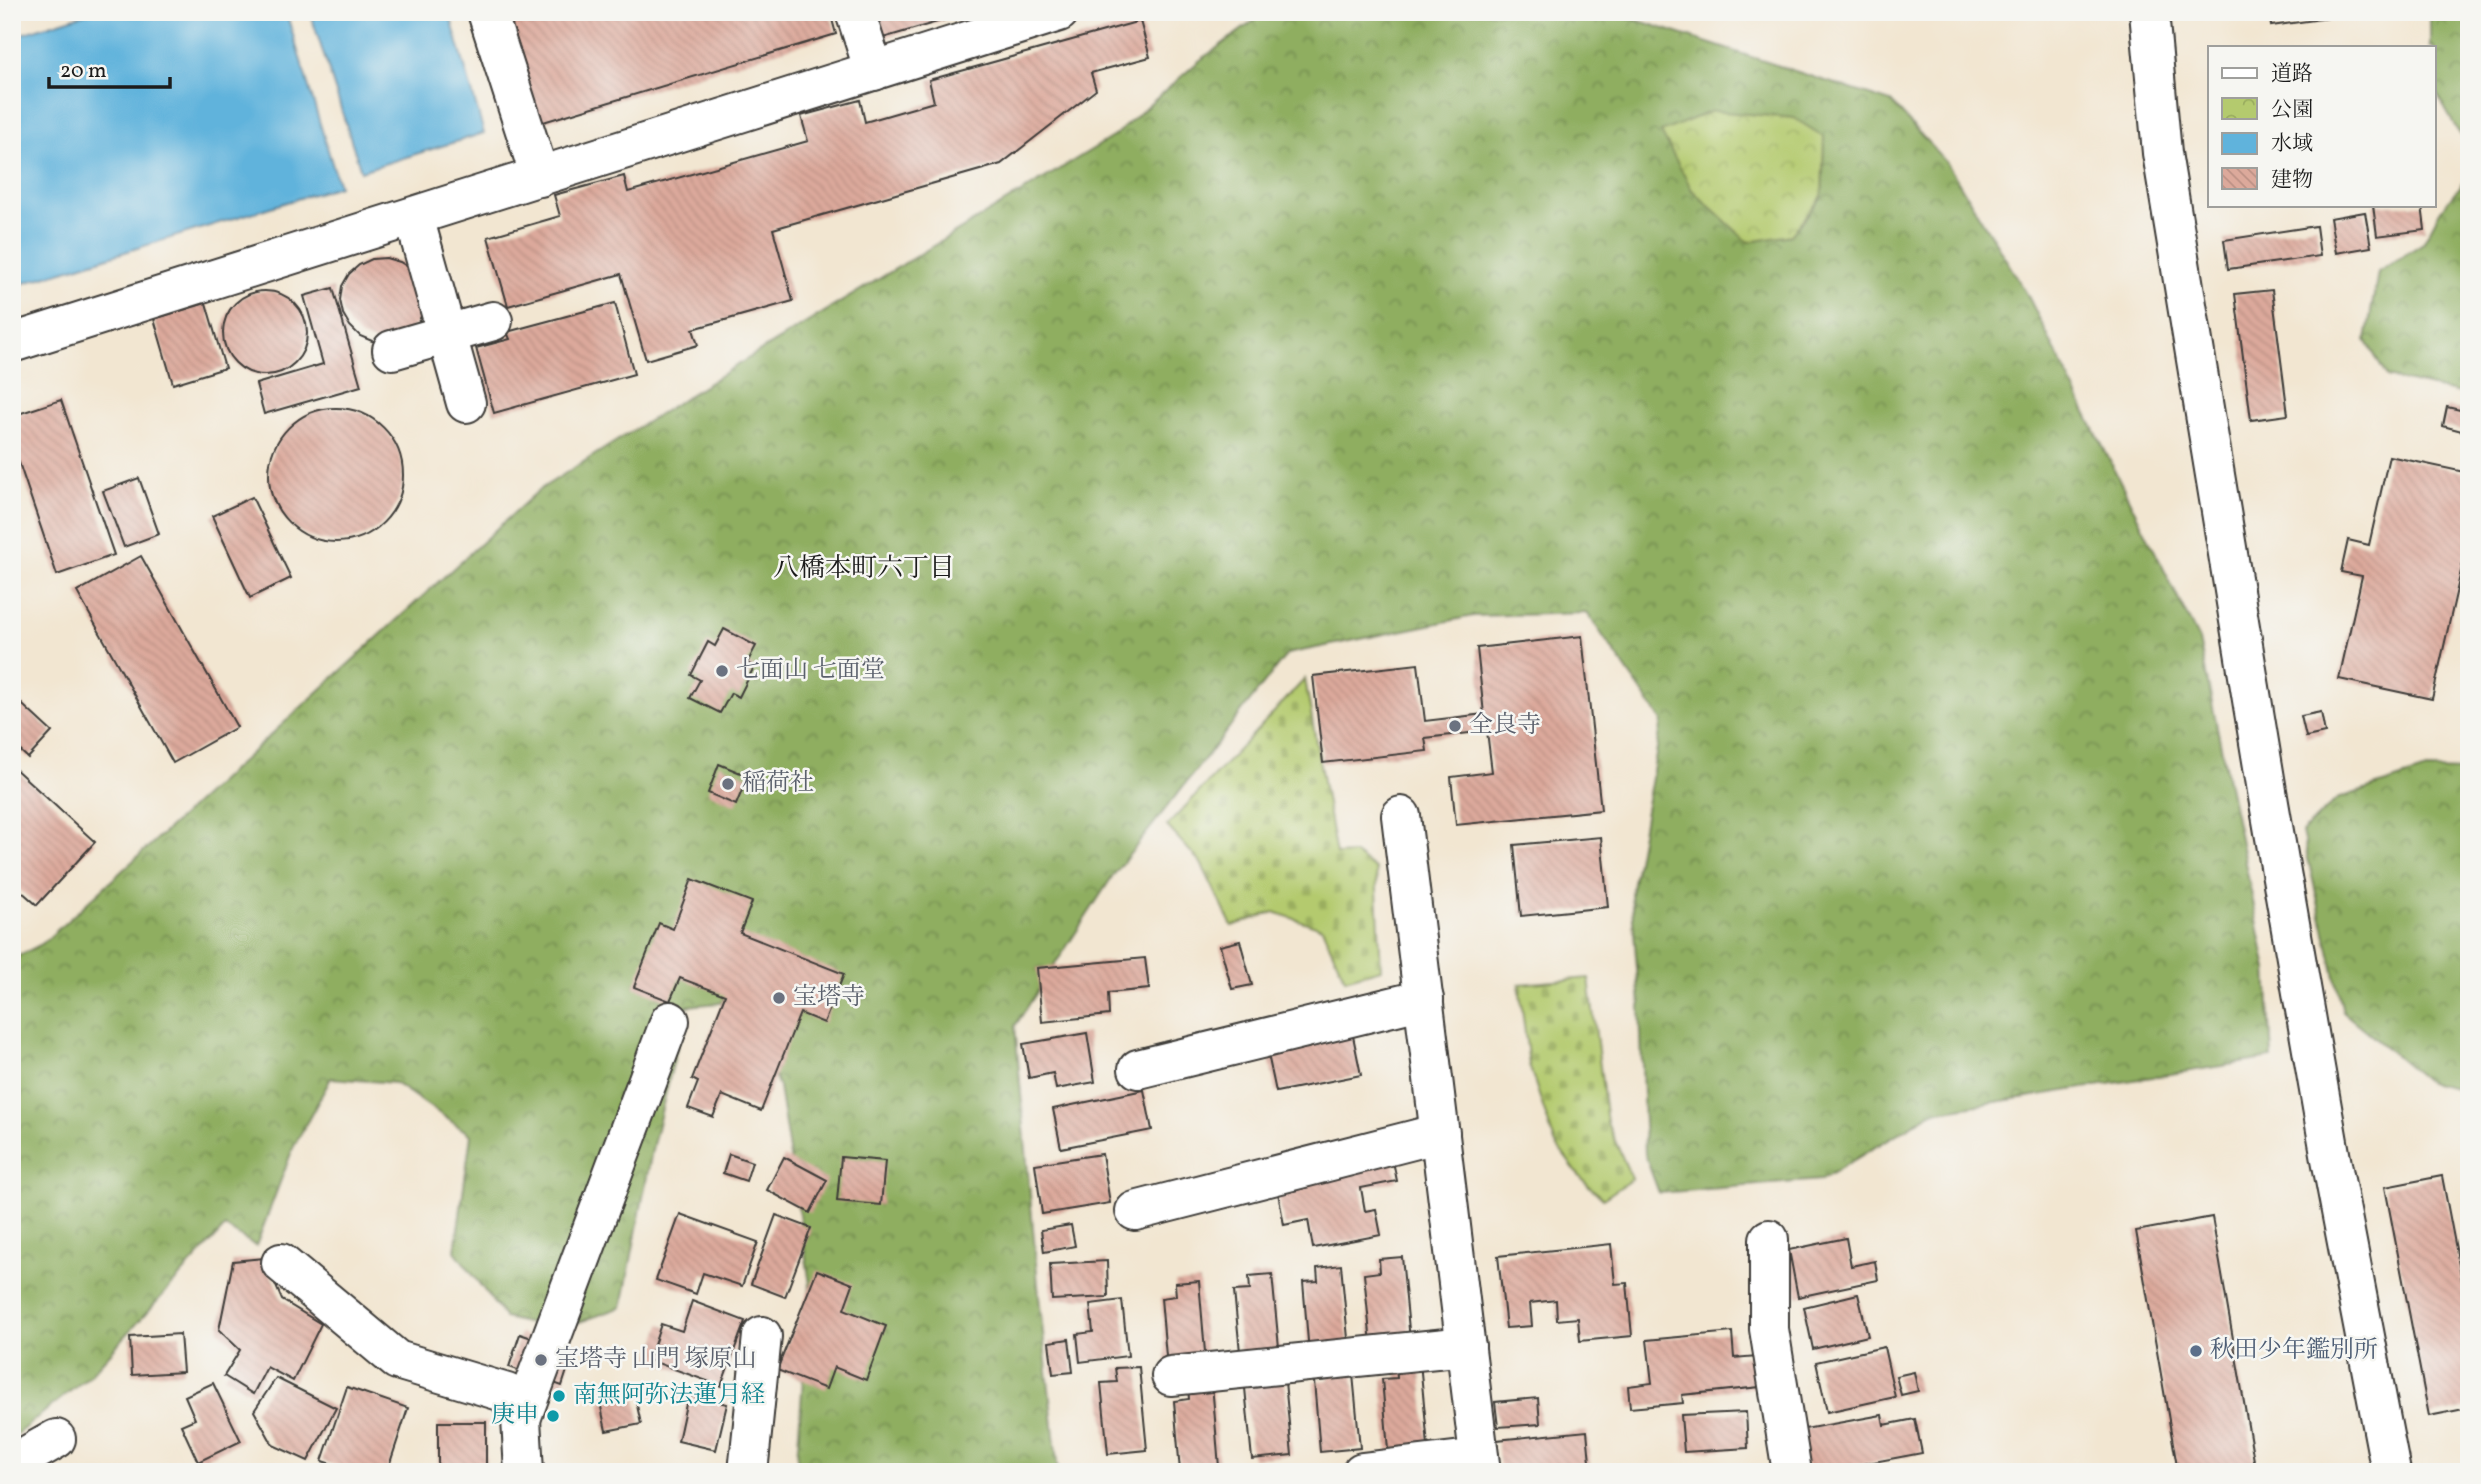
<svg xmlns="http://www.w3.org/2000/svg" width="2481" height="1484" font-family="Vollkorn,'Noto Serif JP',serif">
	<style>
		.forest { fill: url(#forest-crowns); stroke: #56653e; stroke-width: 2; fill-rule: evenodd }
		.cemetery { fill: url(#cemetery-stones); stroke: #687345; stroke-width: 2 }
		.park { fill: url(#park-crowns); stroke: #687345; stroke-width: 2 }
		.water { fill: #60b3dc; stroke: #3e687c; stroke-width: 2 }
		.building { fill: url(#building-back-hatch) }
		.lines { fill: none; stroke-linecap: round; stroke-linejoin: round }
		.minor-casing { stroke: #3c3a37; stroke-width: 42 }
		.minor { stroke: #fff; stroke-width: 38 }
		.worship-dot { fill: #6b7280; stroke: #f6f6f2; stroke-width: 2.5 }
		.service-dot { fill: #5c6f8a; stroke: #f6f6f2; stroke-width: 2.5 }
		.culture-dot { fill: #0f9aa8; stroke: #f6f6f2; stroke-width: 2.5 }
		.labels { text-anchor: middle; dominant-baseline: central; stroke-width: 5; stroke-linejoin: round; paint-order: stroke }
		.worship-label { font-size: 24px; fill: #5b616d; stroke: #f6f6f2; text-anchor: start }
		.service-label { font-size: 24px; fill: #4e5e75; stroke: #f6f6f2; text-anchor: start }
		.culture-label { font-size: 24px; fill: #0d838f; stroke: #f6f6f2; text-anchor: start }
		.neighbourhood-label { font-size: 26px; fill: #1c1c1c; stroke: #f6f6f2 }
	</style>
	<defs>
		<pattern id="forest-crowns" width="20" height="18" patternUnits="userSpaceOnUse" patternTransform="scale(1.75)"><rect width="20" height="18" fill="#8fae61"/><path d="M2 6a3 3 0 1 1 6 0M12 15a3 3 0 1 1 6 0" fill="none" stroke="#748d4f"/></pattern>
		<pattern id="cemetery-stones" width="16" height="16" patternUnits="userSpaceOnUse" patternTransform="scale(1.75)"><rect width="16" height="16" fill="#b4ca6e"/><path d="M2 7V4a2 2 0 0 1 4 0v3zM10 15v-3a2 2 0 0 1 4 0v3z" fill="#9aad5f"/></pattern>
		<pattern id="park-crowns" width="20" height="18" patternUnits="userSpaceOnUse" patternTransform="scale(1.75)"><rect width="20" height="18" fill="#b4ca6e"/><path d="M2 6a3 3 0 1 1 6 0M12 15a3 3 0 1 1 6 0" fill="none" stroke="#9aad5f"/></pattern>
		<pattern id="building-back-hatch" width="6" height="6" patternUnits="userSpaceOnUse" patternTransform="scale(1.75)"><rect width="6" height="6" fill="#dca99b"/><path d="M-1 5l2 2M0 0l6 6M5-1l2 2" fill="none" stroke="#bc9185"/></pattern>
	</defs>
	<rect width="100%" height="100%" fill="#f6f6f2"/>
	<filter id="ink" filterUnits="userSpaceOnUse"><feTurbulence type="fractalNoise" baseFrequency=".0143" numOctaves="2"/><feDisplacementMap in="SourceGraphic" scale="14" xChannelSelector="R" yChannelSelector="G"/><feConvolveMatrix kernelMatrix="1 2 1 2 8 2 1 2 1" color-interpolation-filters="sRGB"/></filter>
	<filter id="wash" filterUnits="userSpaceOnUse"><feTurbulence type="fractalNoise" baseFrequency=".00686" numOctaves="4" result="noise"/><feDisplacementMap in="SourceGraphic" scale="28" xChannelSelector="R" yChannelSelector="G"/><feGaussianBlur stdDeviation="1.57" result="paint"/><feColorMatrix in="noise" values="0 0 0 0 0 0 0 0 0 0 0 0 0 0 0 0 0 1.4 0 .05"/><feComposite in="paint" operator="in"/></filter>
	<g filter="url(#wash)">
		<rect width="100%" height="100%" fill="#f2e6d1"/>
		<g class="forest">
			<path d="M1266,12H1612L1891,102L1947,163L2027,294L2199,640L2267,969L2272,1058L1933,1112L1821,1180L1659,1193L1645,1155L1640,1006L1631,894L1662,721L1587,613L1473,616L1287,654L1112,877L1015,1026L1039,1296L1058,1472H796L810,1284L779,1087L741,1001L687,1006L653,1145L622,1307L557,1330L505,1318L455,1251L471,1135L395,1083L331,1078L293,1148L256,1246L225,1227L89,1376L12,1438V959L42,944L539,490L729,370L1114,136L1199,61ZM1824,137L1822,197L1791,235L1748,242L1692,190Z"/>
			<polygon points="2430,12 2469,12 2469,151 2434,89 2434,47 2430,47"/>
			<polygon points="2469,174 2469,391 2464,394 2387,377 2366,340 2378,272 2423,243 2440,211"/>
			<polygon points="2426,770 2469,771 2469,1091 2428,1082 2343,1012 2302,832 2337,799"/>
		</g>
		<g class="cemetery">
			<polygon points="1305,679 1336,855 1355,854 1376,870 1381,969 1345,979 1322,928 1274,912 1232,926 1201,863 1167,826"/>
			<polygon points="1589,978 1607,1123 1632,1179 1603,1199 1581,1178 1555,1143 1529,1065 1519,984"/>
		</g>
		<polygon class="park" points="1712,111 1794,118 1824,137 1822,196 1791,235 1748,242 1692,190 1661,132"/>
		<g class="water">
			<polygon points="91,12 286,12 339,186 21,284 12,256 12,37"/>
			<polygon points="310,12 449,12 484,133 361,171"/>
		</g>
		<g id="blocks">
			<g class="building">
				<polygon points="507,12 830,12 836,34 540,123"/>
				<polygon points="876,12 968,12 968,13 883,38"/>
				<polygon points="2269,12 2359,12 2359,14 2271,26"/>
				<polygon points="1140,21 1150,57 1091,73 1096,90 1001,164 773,229 793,301 693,329 698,345 646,360 621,274 508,306 488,237 560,216 554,195 624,176 628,192 808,141 801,116 860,100 865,122 934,102 929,80"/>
				<polygon points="2373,205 2422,205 2425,230 2377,236"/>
				<polygon points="2365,212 2371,247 2336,253 2330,218"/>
				<polygon points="2316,226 2320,256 2228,269 2224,240"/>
				<polygon points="386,258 400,262 411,269 424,308 419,321 410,331 385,342 372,341 360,336 350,326 343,314 340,300 342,286 349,274 359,265 372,259"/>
				<polygon points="333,288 361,386 264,414 256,384 323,364 304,296"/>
				<polygon points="2272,290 2288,415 2251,420 2235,294"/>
				<circle cx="265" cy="333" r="42"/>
				<polygon points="206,303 225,368 173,384 154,319"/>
				<polygon points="615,303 634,374 494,413 476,348 510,339 507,332"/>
				<polygon points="61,400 114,555 57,575 12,442 12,416"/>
				<polygon points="2447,407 2469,412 2469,433 2443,426"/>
				<circle cx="336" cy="475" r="67"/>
				<polygon points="2389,456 2469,473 2469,536 2432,699 2339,679 2362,576 2341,572 2348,540 2369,545"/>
				<polygon points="139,478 159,534 124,547 103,491"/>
				<polygon points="252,497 291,578 250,598 212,516"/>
				<polygon points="141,556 237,727 173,763 77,592"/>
				<polygon points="724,629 756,646 747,663 754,667 739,697 731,693 720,713 690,698 700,680 691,675 708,642 715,646"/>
				<polygon points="1582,636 1601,810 1456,825 1451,777 1492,772 1487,731 1425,738 1427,751 1323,763 1313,676 1418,664 1425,721 1484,714 1477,648"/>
				<polygon points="12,695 52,732 28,758 12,743"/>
				<polygon points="2321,712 2325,733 2306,737 2301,716"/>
				<polygon points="719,764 748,776 736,805 708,793"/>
				<polygon points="12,766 95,842 37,905 12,883"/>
				<polygon points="1601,837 1608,907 1521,916 1514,845"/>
				<polygon points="692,879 752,902 740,933 844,974 824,1023 800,1013 761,1111 722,1095 713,1117 688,1108 698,1082 692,1079 725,995 680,978 670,1001 634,987 659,923 673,929"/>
				<polygon points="1240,941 1252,985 1232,989 1220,946"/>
				<polygon points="1145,958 1149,989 1108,993 1109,1015 1042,1022 1037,968"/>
				<polygon points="1087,1033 1095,1082 1056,1089 1053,1073 1029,1078 1023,1044"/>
				<polygon points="1353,1036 1361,1075 1276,1092 1268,1054"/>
				<polygon points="1144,1090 1152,1130 1061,1148 1053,1109"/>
				<polygon points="729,1154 752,1162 746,1181 723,1173"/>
				<polygon points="1102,1154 1110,1203 1042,1214 1035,1164"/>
				<polygon points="784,1157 827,1180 810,1213 767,1190"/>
				<polygon points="841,1157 885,1161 881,1205 837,1201"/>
				<polygon points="1393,1161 1397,1181 1361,1188 1365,1211 1376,1209 1381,1235 1313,1248 1308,1220 1284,1225 1276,1182"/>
				<polygon points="2442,1176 2469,1317 2469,1408 2429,1416 2385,1187"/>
				<polygon points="680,1214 758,1242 742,1286 703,1273 696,1294 656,1280"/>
				<polygon points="776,1215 811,1228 785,1297 751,1284"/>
				<polygon points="2212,1217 2256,1472 2178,1472 2136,1231"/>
				<polygon points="1071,1225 1075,1246 1044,1252 1041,1230"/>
				<polygon points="1846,1238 1851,1266 1875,1261 1878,1280 1798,1297 1789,1250"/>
				<polygon points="1611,1244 1615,1284 1627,1283 1632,1336 1580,1341 1578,1318 1557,1320 1556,1300 1530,1303 1532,1326 1506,1328 1498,1256"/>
				<polygon points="1402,1257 1410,1340 1371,1344 1364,1274 1380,1272 1379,1259"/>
				<polygon points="264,1258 282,1300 321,1324 293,1381 267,1367 253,1394 224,1376 240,1350 219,1330 233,1261"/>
				<polygon points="1107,1261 1108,1297 1052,1300 1050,1264"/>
				<polygon points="1341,1265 1349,1349 1309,1353 1303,1282 1318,1281 1317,1268"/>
				<polygon points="817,1270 853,1284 844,1309 886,1326 866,1380 834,1367 826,1389 777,1370"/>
				<polygon points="1272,1274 1280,1358 1241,1362 1234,1291 1250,1290 1249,1276"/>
				<polygon points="1199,1281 1206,1364 1167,1368 1161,1298 1176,1296 1175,1283"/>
				<polygon points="1858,1294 1868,1336 1813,1349 1804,1307"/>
				<polygon points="1122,1300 1128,1356 1080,1362 1077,1334 1093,1332 1090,1304"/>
				<polygon points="692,1301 745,1321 721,1386 649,1360 661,1324 682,1331"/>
				<polygon points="1732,1332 1734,1358 1757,1356 1760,1387 1682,1395 1683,1403 1630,1408 1628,1386 1652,1383 1647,1340"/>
				<polygon points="180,1334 183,1372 132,1375 130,1337"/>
				<polygon points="520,1334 573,1352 562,1386 509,1367"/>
				<polygon points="1069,1339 1073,1372 1053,1374 1049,1342"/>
				<polygon points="1884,1347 1895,1397 1827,1412 1816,1362"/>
				<polygon points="1420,1362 1428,1446 1388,1450 1382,1379 1397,1378 1396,1365"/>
				<polygon points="1352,1364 1360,1448 1320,1452 1314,1381 1329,1380 1328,1367"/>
				<polygon points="1139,1367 1147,1450 1108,1454 1101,1383 1117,1382 1115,1368"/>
				<polygon points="1284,1371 1292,1455 1252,1459 1245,1388 1261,1387 1260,1374"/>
				<polygon points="1914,1372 1918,1391 1901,1395 1896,1376"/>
				<polygon points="276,1378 336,1408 308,1461 273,1445 254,1411"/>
				<polygon points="213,1383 241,1441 198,1462 181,1425 195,1419 185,1396"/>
				<polygon points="1212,1384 1219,1467 1180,1471 1174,1401 1189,1399 1188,1386"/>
				<polygon points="347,1387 408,1408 387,1472 356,1472 322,1461"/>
				<polygon points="688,1395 727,1404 716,1450 678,1441"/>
				<polygon points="635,1396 641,1424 606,1431 600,1402"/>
				<polygon points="1538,1398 1540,1424 1498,1427 1495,1402"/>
				<polygon points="1746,1412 1748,1448 1684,1452 1681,1415"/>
				<polygon points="1882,1415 1884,1425 1915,1419 1922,1453 1821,1472 1806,1472 1799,1430"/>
				<rect x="438" y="1422" width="48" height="50"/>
				<polygon points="1587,1431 1591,1472 1500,1472 1497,1440"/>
				<polygon points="1920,1466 1921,1472 1894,1472 1894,1470"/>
			</g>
		</g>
	</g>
	<g filter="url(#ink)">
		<use href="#blocks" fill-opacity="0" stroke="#3c3a37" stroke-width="2"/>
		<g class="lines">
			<g class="minor-casing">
				<g id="minor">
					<polyline points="487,12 540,177"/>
					<polyline points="855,12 874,71"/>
					<polyline points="2149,12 2162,153 2269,803 2331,1159 2391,1472"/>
					<polyline points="414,217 466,403"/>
					<polyline points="12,343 1059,12"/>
					<polyline points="392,350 493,321"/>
					<polyline points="1401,816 1481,1472"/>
					<polyline points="1138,1069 1424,999"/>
					<polyline points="1135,1211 1440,1133"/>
					<polyline points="1769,1239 1769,1329 1792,1472"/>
					<polyline points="281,1263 397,1360 507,1393 521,1419 524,1472"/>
					<polyline points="1171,1376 1466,1346"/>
					<polyline points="521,1419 670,1021"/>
					<polyline points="12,1464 56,1439"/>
					<polyline points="748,1472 762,1336"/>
					<polyline points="1362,1472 1479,1458"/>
				</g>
			</g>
			<use href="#minor" class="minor"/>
		</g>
	</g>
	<g class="worship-dot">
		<circle cx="722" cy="671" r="7"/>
		<circle cx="1455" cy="726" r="7"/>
		<circle cx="728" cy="784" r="7"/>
		<circle cx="779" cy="998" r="7"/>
		<circle cx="541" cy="1360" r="7"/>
	</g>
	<circle class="service-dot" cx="2196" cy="1351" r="7"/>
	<g class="culture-dot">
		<circle cx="559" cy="1396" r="7"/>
		<circle cx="553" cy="1416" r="7"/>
	</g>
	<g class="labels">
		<g class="worship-label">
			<text x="736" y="671">七面山 七面堂</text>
			<text x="1469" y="726">全良寺</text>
			<text x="742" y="784">稲荷社</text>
			<text x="793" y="998">宝塔寺</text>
			<text x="555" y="1360">宝塔寺 山門 塚原山</text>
		</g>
		<g class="service-label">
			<text x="2210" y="1351">秋田少年鑑別所</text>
		</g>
		<g class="culture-label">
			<text x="573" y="1396">南無阿弥法蓮月経</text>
			<text x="539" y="1416" text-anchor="end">庚申</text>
		</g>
		<g class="neighbourhood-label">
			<text x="864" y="569">八橋本町六丁目</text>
		</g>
	</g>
	<rect width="2481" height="1484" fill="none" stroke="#f6f6f2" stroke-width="42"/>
	<rect x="2208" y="46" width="228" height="161" fill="#f6f6f2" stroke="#9f9f9c" stroke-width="2"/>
	<rect x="2222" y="68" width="35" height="10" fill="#ffffff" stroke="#9f9f9c" stroke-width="2"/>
	<text x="2271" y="80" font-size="21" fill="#1c1c1c">道路</text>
	<rect x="2222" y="98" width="35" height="21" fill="url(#park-crowns)" stroke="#9f9f9c" stroke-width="2"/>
	<text x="2271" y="116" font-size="21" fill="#1c1c1c">公園</text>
	<rect x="2222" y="133" width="35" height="21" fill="#60b3dc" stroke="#9f9f9c" stroke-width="2"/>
	<text x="2271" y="150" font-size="21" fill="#1c1c1c">水域</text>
	<rect x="2222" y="168" width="35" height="21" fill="url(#building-back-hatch)" stroke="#9f9f9c" stroke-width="2"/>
	<text x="2271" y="186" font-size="21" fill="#1c1c1c">建物</text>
	<path d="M49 77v10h121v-10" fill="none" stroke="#1c1c1c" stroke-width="3.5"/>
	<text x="60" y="77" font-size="21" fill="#1c1c1c" stroke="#f6f6f2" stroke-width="5" paint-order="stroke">20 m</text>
</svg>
